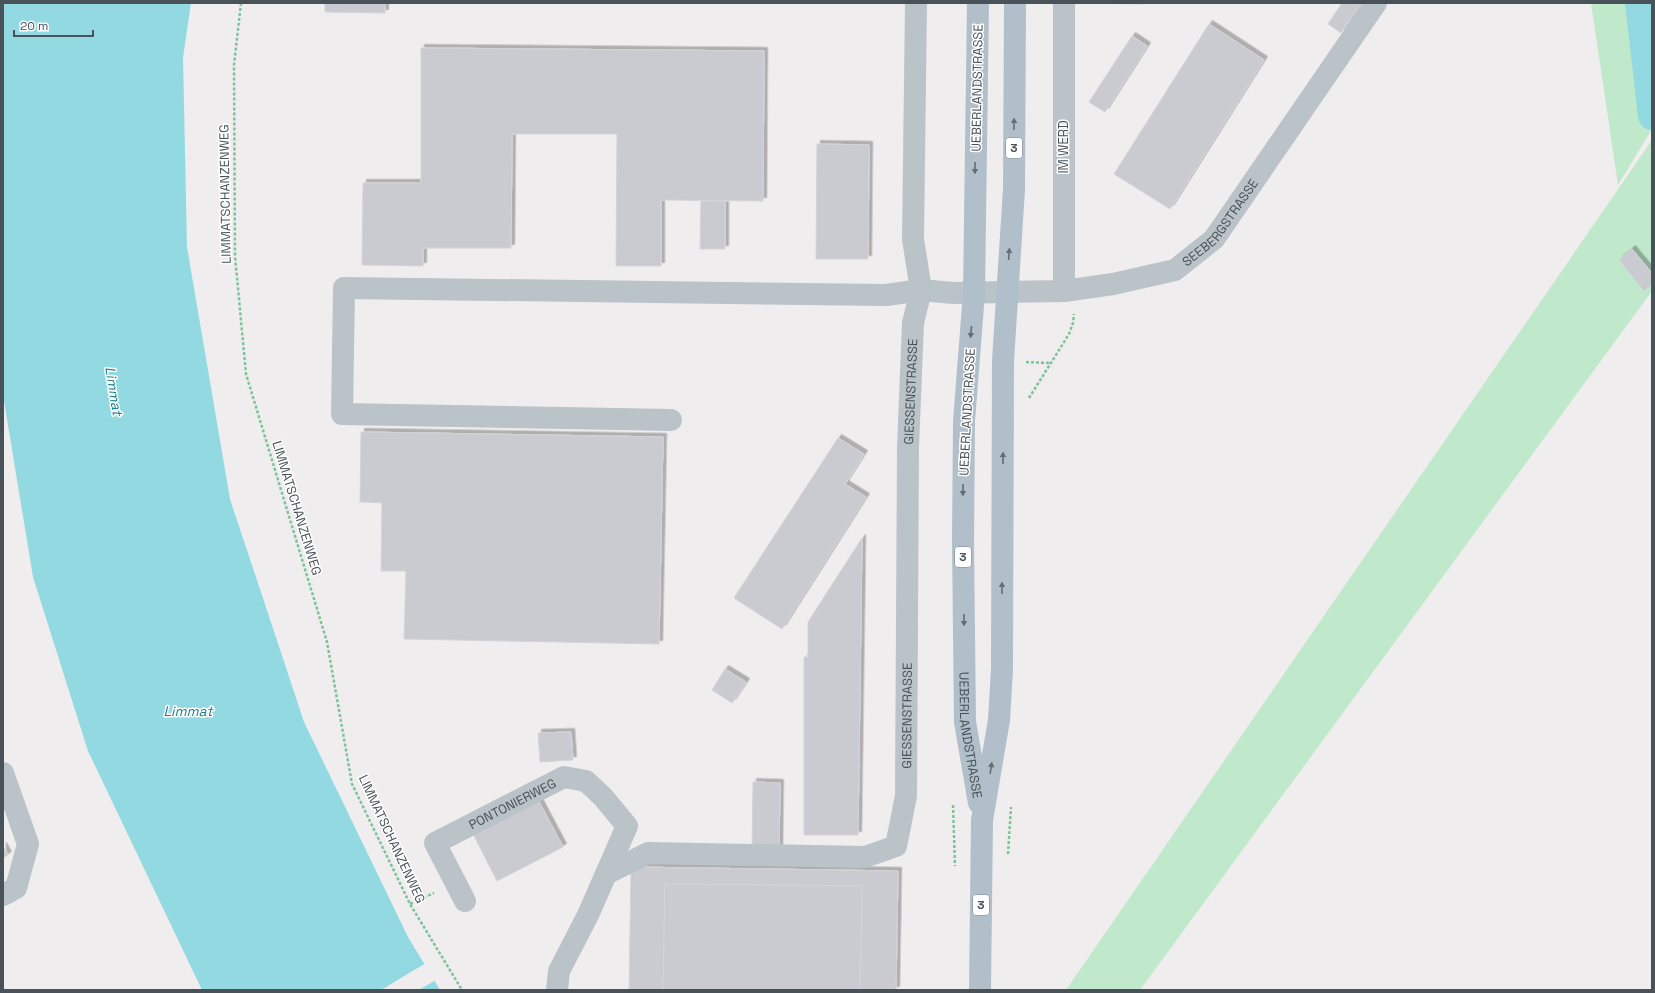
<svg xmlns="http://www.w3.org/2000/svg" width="1655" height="993" font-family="'Space Grotesk',sans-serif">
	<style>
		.green { fill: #c0e9cb }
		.water { fill: #92d9e1 }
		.pier { fill: #f0edee }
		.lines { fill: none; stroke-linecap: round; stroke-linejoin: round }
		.canal { stroke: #92d9e1; stroke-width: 28 }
		.building { fill: #c9cbd0; stroke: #d2d4d8; filter: url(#shadow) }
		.path { stroke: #7cc398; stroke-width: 2.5; stroke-dasharray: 3 2; stroke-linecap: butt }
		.minor { stroke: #bac3c8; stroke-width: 22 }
		.major { stroke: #b0bfc9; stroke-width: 22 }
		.oneway { fill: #626d74 }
		.labels { text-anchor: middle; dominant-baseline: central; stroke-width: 3; stroke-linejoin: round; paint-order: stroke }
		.shield { fill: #fff; stroke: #7f868a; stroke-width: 1 }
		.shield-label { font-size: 12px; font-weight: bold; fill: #485258 }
		.street-label { font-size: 13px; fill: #485258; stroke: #fff }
		.water-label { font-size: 14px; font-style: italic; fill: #1b7f8a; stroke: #fff }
	</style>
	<defs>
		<filter id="shadow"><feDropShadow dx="3.5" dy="-3.5" stdDeviation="0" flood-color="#0004"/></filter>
	</defs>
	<rect width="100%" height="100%" fill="#f0edee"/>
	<g class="green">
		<polygon points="1591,3 1652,3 1652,129 1618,185"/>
		<polygon points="1652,140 1652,291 1140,990 1066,990"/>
	</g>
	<polygon class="water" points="3,3 191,3 183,58 187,247 230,499 304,722 408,937 440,990 202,990 88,751 33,577 3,395"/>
	<polygon class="pier" points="426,963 436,980 419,990 381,990"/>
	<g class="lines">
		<polyline class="canal" points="1639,3 1652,116"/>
	</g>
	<g class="building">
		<polygon points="325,3 385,3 385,13 325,12"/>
		<polygon points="1084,3 1143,3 1143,4"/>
		<polygon points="1342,3 1360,3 1341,33 1328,24"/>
		<polygon points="1209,24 1264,60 1170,209 1114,174"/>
		<polygon points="1132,36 1147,46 1105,112 1089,102"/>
		<polygon points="421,48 764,51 763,201 661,200 661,266 616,266 617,134 512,134 511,248 423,248 423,266 362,265 363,183 421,183"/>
		<polygon points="817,144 869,145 868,259 816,259"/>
		<polygon points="701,201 725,201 725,249 700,249"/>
		<polygon points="1632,249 1652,273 1652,284 1644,291 1619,260"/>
		<polygon points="361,432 663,437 659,644 404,639 406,571 381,571 382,503 360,502"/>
		<polygon points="838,438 864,454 845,484 866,497 782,629 734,598"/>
		<polygon points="862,538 858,835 804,835 804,657 808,657 808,622"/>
		<polygon points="725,669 746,682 732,703 712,690"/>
		<polygon points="571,732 573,760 540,762 538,733"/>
		<polygon points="753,782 780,783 779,852 752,851"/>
		<polygon points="537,798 563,847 497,881 472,832"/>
		<polygon points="3,846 8,855 3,858"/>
		<polygon points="631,867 898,871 896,990 860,990 862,886 665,884 663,990 629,990"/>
		<polygon points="665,884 862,886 860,990 663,990"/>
	</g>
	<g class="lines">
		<g class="path">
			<polyline points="241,3 234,65 235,256 246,374 327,642 352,784 410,904 462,990"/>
			<polyline points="1026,362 1049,363"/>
			<polyline points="1029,398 1069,334 1073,323 1074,314"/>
			<polyline points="953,805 955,866"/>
			<polyline points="1008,854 1011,807"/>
			<polyline points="410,904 434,893"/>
		</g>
		<g class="minor">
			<path id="s1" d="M916,3L913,239L921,290L953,293L1064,291L1113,284L1175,270L1214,239L1376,3"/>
			<polyline points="1064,3 1064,291"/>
			<polyline points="3,773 28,844 16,888 3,895"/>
			<path id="s2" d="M608,873L648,853L865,857L896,846L906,796L908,448L913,323L921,290L886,295L344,288L342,414L671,420"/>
			<path id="s3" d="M465,901L435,843L564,777L586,781L603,797L627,826L588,915L559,971L557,990"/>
		</g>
		<g class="major">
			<path id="s4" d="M978,3L974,293L964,421L963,543L965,722L979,803"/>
			<polyline points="980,990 982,820 999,720 1002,669 1003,361 1014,189 1015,3"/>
		</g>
	</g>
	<defs><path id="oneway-solid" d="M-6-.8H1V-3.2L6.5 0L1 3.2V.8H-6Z"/></defs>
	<g class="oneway">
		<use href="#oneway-solid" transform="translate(1014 124) rotate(-89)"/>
		<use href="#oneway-solid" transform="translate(975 168) rotate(91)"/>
		<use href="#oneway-solid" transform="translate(1009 254) rotate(-86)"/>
		<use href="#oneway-solid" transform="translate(971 332) rotate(95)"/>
		<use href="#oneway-solid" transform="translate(1003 458) rotate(-90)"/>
		<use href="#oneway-solid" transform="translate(963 490) rotate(91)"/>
		<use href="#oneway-solid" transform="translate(1002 588) rotate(-90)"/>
		<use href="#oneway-solid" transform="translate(964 620) rotate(89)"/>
		<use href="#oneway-solid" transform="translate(991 768) rotate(-81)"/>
	</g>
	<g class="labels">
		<g class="shield">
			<rect x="1006" y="138" width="16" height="20" rx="3"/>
			<rect x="955" y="547" width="16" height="20" rx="3"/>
			<rect x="973" y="895" width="16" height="20" rx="3"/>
		</g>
		<g class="shield-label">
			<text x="1014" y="148">3</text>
			<text x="963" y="557">3</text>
			<text x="981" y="905">3</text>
		</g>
		<g class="street-label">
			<text transform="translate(977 88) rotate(-89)">UEBERLANDSTRASSE</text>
			<text transform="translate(1063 147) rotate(-90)">IM WERD</text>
			<text transform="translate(225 194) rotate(-91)">LIMMATSCHANZENWEG</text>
			<text stroke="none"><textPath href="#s1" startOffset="610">SEEBERGSTRASSE</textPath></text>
			<text stroke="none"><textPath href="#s2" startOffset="750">GIESSENSTRASSE</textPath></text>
			<text transform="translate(967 412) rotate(-87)">UEBERLANDSTRASSE</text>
			<text transform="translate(297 508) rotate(73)">LIMMATSCHANZENWEG</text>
			<text stroke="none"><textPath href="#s2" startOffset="426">GIESSENSTRASSE</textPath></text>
			<text stroke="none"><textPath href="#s4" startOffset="733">UEBERLANDSTRASSE</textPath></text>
			<text stroke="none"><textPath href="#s3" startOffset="152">PONTONIERWEG</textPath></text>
			<text transform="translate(392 839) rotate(65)">LIMMATSCHANZENWEG</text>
		</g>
		<g class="water-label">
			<text transform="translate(114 391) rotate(81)">Limmat</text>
			<text x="188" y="711">Limmat</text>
		</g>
	</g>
	<rect width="1655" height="993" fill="none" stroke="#485258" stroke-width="8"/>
	<path d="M14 30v6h79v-6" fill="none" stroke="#485258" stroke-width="2"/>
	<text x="20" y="30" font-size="12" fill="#485258" stroke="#ffffff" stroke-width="3" paint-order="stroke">20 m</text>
</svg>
